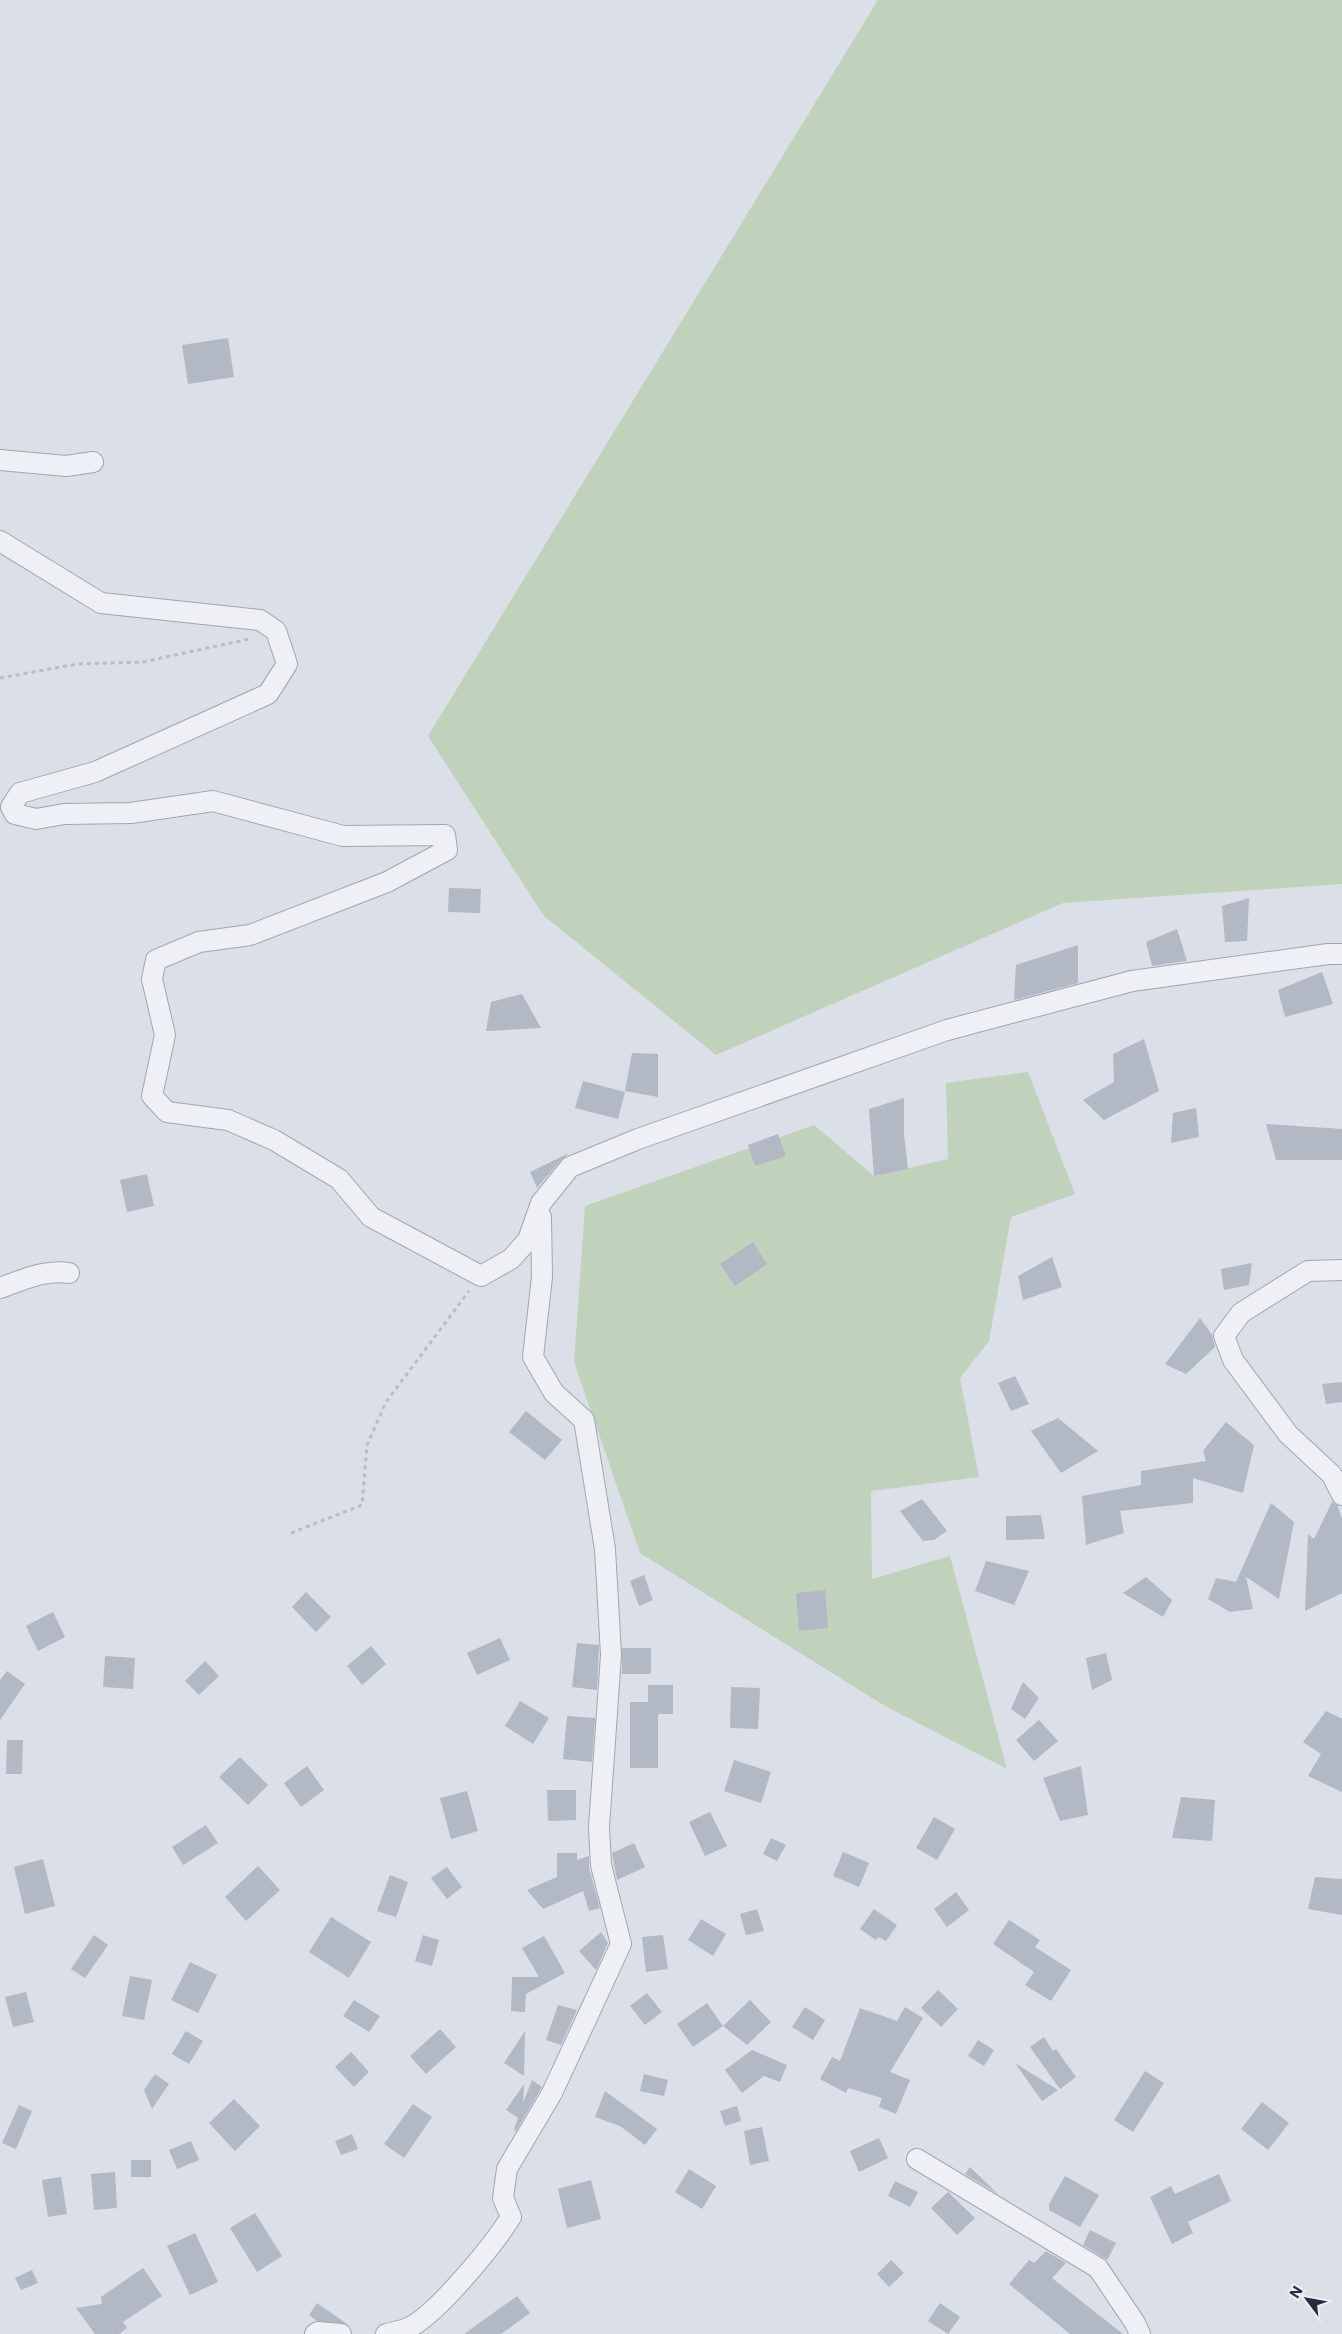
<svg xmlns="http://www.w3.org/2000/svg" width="1342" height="2334" font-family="Inter,sans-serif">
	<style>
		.green { fill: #c0d2bb }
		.building { fill: #b2b8c4 }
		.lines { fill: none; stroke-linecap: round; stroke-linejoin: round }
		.minor-casing { stroke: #a0a6b1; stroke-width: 22 }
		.path { stroke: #b9bdc6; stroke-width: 3; stroke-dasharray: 4 4; stroke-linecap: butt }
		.minor { stroke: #eef0f5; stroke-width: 20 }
	</style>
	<rect width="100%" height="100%" fill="#dbdfe7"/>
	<g class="green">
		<polygon points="878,0 1342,0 1342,884 1063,903 716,1055 544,916 428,736"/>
		<polygon points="1028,1072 1075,1194 1011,1217 989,1341 960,1378 979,1477 871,1491 872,1579 950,1556 1007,1769 885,1706 640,1553 574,1362 585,1206 814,1125 874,1176 948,1159 946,1083"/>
	</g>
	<g class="building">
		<polygon points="228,338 234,377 188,384 182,345"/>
		<polygon points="449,888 481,889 480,913 448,912"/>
		<polygon points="1249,898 1247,941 1225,942 1222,906"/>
		<polygon points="1177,929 1187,961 1152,966 1146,942"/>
		<polygon points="1078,945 1078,983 1014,1000 1016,965"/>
		<polygon points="1322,972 1333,1004 1285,1017 1278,990"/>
		<polygon points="522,994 541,1028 486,1031 491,1002"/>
		<polygon points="1144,1039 1159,1091 1104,1120 1083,1100 1114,1082 1113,1054"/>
		<polygon points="632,1053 658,1054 658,1097 625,1091"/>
		<polygon points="583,1081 625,1092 618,1119 575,1108"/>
		<polygon points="904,1098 904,1134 908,1169 874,1176 869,1109"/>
		<polygon points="1196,1108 1199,1137 1171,1143 1173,1113"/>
		<polygon points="1266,1124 1342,1129 1342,1160 1276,1160"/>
		<polygon points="778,1134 786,1156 755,1166 748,1145"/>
		<polygon points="569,1153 561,1160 537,1188 530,1172"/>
		<polygon points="147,1174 154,1206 127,1212 120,1180"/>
		<polygon points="753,1242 767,1264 735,1286 720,1264"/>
		<polygon points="1052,1257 1062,1287 1023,1300 1018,1276"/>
		<polygon points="1252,1263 1249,1285 1224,1290 1221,1269"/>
		<polygon points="1200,1318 1212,1335 1215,1347 1186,1374 1165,1364"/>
		<polygon points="1015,1376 1029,1404 1011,1411 998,1383"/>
		<polygon points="1342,1382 1342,1402 1326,1404 1322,1384"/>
		<polygon points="526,1411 562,1440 545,1460 509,1432"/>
		<polygon points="1058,1418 1098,1451 1061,1473 1031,1431"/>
		<polygon points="1226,1422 1254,1445 1243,1493 1193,1478 1193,1503 1120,1511 1124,1533 1086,1545 1082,1496 1141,1485 1141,1471 1206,1461 1203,1451"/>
		<polygon points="922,1499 947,1531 934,1540 923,1541 900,1511"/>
		<polygon points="1332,1502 1337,1505 1342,1518 1342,1593 1305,1611 1308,1534 1314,1539"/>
		<polygon points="1271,1503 1294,1522 1279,1599 1246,1577 1253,1609 1230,1612 1208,1599 1216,1578 1236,1582"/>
		<polygon points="1041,1515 1045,1539 1006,1540 1006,1516"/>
		<polygon points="986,1561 1029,1571 1014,1605 975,1591"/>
		<polygon points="644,1575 653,1600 639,1606 630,1581"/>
		<polygon points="1146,1577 1172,1600 1163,1617 1123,1593"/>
		<polygon points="825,1590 828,1628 799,1631 796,1593"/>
		<polygon points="306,1592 331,1617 316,1632 292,1607"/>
		<polygon points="53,1612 65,1637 38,1651 26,1626"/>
		<polygon points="500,1638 510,1660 477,1675 467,1653"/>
		<polygon points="577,1643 599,1645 597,1690 572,1687"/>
		<polygon points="371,1646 386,1664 362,1685 347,1666"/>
		<rect x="622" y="1648" width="29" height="26"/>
		<polygon points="1106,1653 1112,1680 1092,1690 1086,1658"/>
		<polygon points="105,1656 135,1658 133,1689 103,1687"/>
		<polygon points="205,1661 219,1676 199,1695 185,1681"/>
		<polygon points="7,1671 25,1684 0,1720 0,1680"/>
		<polygon points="1023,1682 1039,1698 1025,1719 1011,1709"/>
		<polygon points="648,1685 673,1685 673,1714 658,1714 658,1768 630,1768 630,1702 648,1702"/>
		<polygon points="731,1687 760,1688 758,1729 730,1728"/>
		<polygon points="520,1701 549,1718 533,1744 505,1726"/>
		<polygon points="1326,1711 1342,1719 1342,1792 1308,1776 1321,1754 1303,1742"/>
		<polygon points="567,1716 595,1718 592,1762 563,1759"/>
		<polygon points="1039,1720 1058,1741 1034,1761 1016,1740"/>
		<polygon points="7,1740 23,1740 22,1774 6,1774"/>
		<polygon points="240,1757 268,1785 248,1805 219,1777"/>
		<polygon points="734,1760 771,1772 761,1803 724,1791"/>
		<polygon points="307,1766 324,1790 301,1807 284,1783"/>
		<polygon points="1081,1766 1088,1815 1060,1821 1043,1778"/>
		<polygon points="547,1790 576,1790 576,1820 548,1821"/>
		<polygon points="467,1791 478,1831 451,1839 440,1798"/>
		<polygon points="1181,1797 1215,1800 1212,1841 1172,1838"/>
		<polygon points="710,1812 727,1846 705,1856 689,1822"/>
		<polygon points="934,1817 955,1829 937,1860 916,1848"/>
		<polygon points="206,1825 218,1843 183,1865 172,1847"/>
		<polygon points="771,1838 786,1845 777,1861 763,1854"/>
		<polygon points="634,1843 645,1867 617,1880 612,1853"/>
		<polygon points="843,1852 869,1863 859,1887 833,1876"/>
		<polygon points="557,1853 577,1853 577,1860 589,1856 589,1868 600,1908 589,1911 583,1891 543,1909 527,1890 557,1877"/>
		<polygon points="43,1859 55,1906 25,1914 14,1867"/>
		<polygon points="258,1866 280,1890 246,1921 225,1897"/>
		<polygon points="447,1867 462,1887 447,1899 431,1878"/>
		<polygon points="390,1875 408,1882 396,1917 377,1911"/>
		<polygon points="1315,1877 1342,1879 1342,1915 1308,1909"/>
		<polygon points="956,1892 969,1910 947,1927 934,1909"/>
		<polygon points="757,1909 764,1931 746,1935 740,1914"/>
		<polygon points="874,1909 897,1925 886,1941 878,1937 876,1940 860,1929"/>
		<polygon points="331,1917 371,1942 349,1978 309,1952"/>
		<polygon points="701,1919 726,1934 713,1956 688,1940"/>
		<polygon points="1009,1920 1040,1940 1035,1947 1071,1970 1051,2001 1025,1985 1034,1972 993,1944"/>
		<polygon points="601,1932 608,1943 596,1970 579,1951"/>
		<polygon points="94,1935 108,1945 85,1978 71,1969"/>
		<polygon points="423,1935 439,1940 432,1966 415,1961"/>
		<polygon points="663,1935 668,1969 646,1972 642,1937"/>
		<polygon points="544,1936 565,1973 526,1994 525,2012 511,2011 512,1977 539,1977 522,1948"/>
		<polygon points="190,1962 217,1975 198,2013 171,2000"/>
		<polygon points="130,1976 152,1980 144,2020 122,2016"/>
		<polygon points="938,1990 958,2009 941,2027 921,2008"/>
		<polygon points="26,1992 34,2022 13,2027 5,1997"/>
		<polygon points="647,1993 662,2012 645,2025 630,2006"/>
		<polygon points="354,2000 380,2016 369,2032 343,2016"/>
		<polygon points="750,2000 771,2022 747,2045 723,2026 693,2047 677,2024 707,2003 723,2026"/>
		<polygon points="558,2005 577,2010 561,2045 546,2040"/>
		<polygon points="805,2007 825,2020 813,2040 792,2027"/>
		<polygon points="905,2007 923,2018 890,2072 910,2080 896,2114 879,2107 882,2098 848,2088 846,2093 820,2079 832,2057 840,2061 860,2008 897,2021"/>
		<polygon points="440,2029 456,2047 426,2074 410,2056"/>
		<polygon points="186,2031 203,2041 189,2064 172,2054"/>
		<polygon points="525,2031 524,2076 504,2063"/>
		<polygon points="1044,2037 1053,2051 1056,2049 1076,2077 1060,2089 1030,2047"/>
		<polygon points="978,2040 994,2050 984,2066 968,2056"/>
		<polygon points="752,2050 787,2065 780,2082 764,2076 742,2093 725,2070"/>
		<polygon points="351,2052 369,2072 354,2087 335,2067"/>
		<polygon points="1015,2063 1058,2090 1042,2101"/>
		<polygon points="1145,2071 1164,2083 1133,2132 1114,2120"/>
		<polygon points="155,2074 169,2084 152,2109 144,2090"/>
		<polygon points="644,2074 668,2080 664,2096 640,2091"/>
		<polygon points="532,2080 542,2087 516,2131 514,2130 518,2118 506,2110 524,2084 523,2103"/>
		<polygon points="605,2091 657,2129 645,2145 620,2126 595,2117"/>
		<polygon points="234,2099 260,2126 235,2151 209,2123"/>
		<polygon points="1262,2102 1289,2123 1268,2150 1241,2129"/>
		<polygon points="413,2104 432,2117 404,2158 384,2144"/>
		<polygon points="19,2105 32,2111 16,2149 2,2143"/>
		<polygon points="737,2106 741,2121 725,2126 720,2111"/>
		<polygon points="762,2127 769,2161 750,2165 744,2131"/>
		<polygon points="352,2134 358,2149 341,2155 335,2141"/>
		<polygon points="879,2138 888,2158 859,2172 850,2151"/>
		<polygon points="191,2141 199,2160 177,2169 169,2150"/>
		<rect x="131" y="2160" width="20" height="17"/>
		<polygon points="970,2167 998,2194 965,2174"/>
		<polygon points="689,2169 716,2186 702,2209 675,2192"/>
		<polygon points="115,2172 117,2208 94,2210 91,2174"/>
		<polygon points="1219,2174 1231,2201 1188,2222 1193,2233 1172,2244 1150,2197 1171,2186 1175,2194"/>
		<polygon points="1065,2176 1099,2195 1080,2227 1049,2210 1049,2204"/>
		<polygon points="61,2177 67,2214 48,2217 42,2180"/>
		<polygon points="591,2180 601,2219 567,2228 558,2189"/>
		<polygon points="895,2181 918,2192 910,2207 888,2196"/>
		<polygon points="948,2192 975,2218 957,2235 931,2208"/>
		<polygon points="255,2213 282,2256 257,2272 230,2228"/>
		<polygon points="1090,2230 1116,2243 1107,2260 1083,2245"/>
		<polygon points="195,2233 218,2282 190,2295 167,2246"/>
		<polygon points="1046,2251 1066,2263 1052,2278 1123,2334 1070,2334 1009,2284 1029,2260 1034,2263"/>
		<polygon points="891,2260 904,2273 889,2287 877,2274"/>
		<polygon points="143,2268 162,2296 123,2322 127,2328 119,2334 95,2334 76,2308 102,2304 101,2297"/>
		<polygon points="32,2270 38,2283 21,2290 15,2278"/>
		<polygon points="517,2296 530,2313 501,2334 464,2334"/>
		<polygon points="317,2303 347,2324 317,2321 309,2315"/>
		<polygon points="940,2303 960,2317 948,2334 928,2321"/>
	</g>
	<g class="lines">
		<g class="minor-casing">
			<g id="minor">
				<polyline points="0,460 66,466 93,462"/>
				<polyline points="0,541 101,603 260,620 276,631 287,664 268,694 95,772 20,793 11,807 15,814 36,819 64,814 131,813 213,801 343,836 445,835 447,850 387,882 250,935 199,942 156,960 152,979 165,1035 152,1096 167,1112 228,1120 274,1140 339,1179 371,1217 481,1276 511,1259 528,1240 541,1203 570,1167 638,1139 947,1030 1132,981 1328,954 1342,954"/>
				<polyline points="1342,1270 1308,1271 1241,1313 1224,1336 1233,1360 1288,1434 1332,1475 1342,1495"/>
				<path d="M0,1288C22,1280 45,1269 69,1273"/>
				<polyline points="917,2159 1098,2268 1135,2323 1140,2334"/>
				<polyline points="315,2334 318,2332 341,2334"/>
				<path d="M386,2334C393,2332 402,2331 408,2328C436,2316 494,2244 511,2217L503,2198L507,2169L552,2093L621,1944L601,1865L599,1827L611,1655L605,1549L584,1420L554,1393L533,1357L542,1277L541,1217"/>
			</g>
		</g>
		<g class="path">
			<polyline points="0,678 77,664 143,662 249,639"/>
			<polyline points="291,1533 362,1505 367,1445 386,1402 469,1291"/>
		</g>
		<use href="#minor" class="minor"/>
	</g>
	<g transform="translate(1307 2299) rotate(302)" stroke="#eaeef5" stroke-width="4" paint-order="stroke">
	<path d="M0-4L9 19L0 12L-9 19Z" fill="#232d3f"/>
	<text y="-8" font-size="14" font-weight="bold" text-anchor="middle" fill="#232d3f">N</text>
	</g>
</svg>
